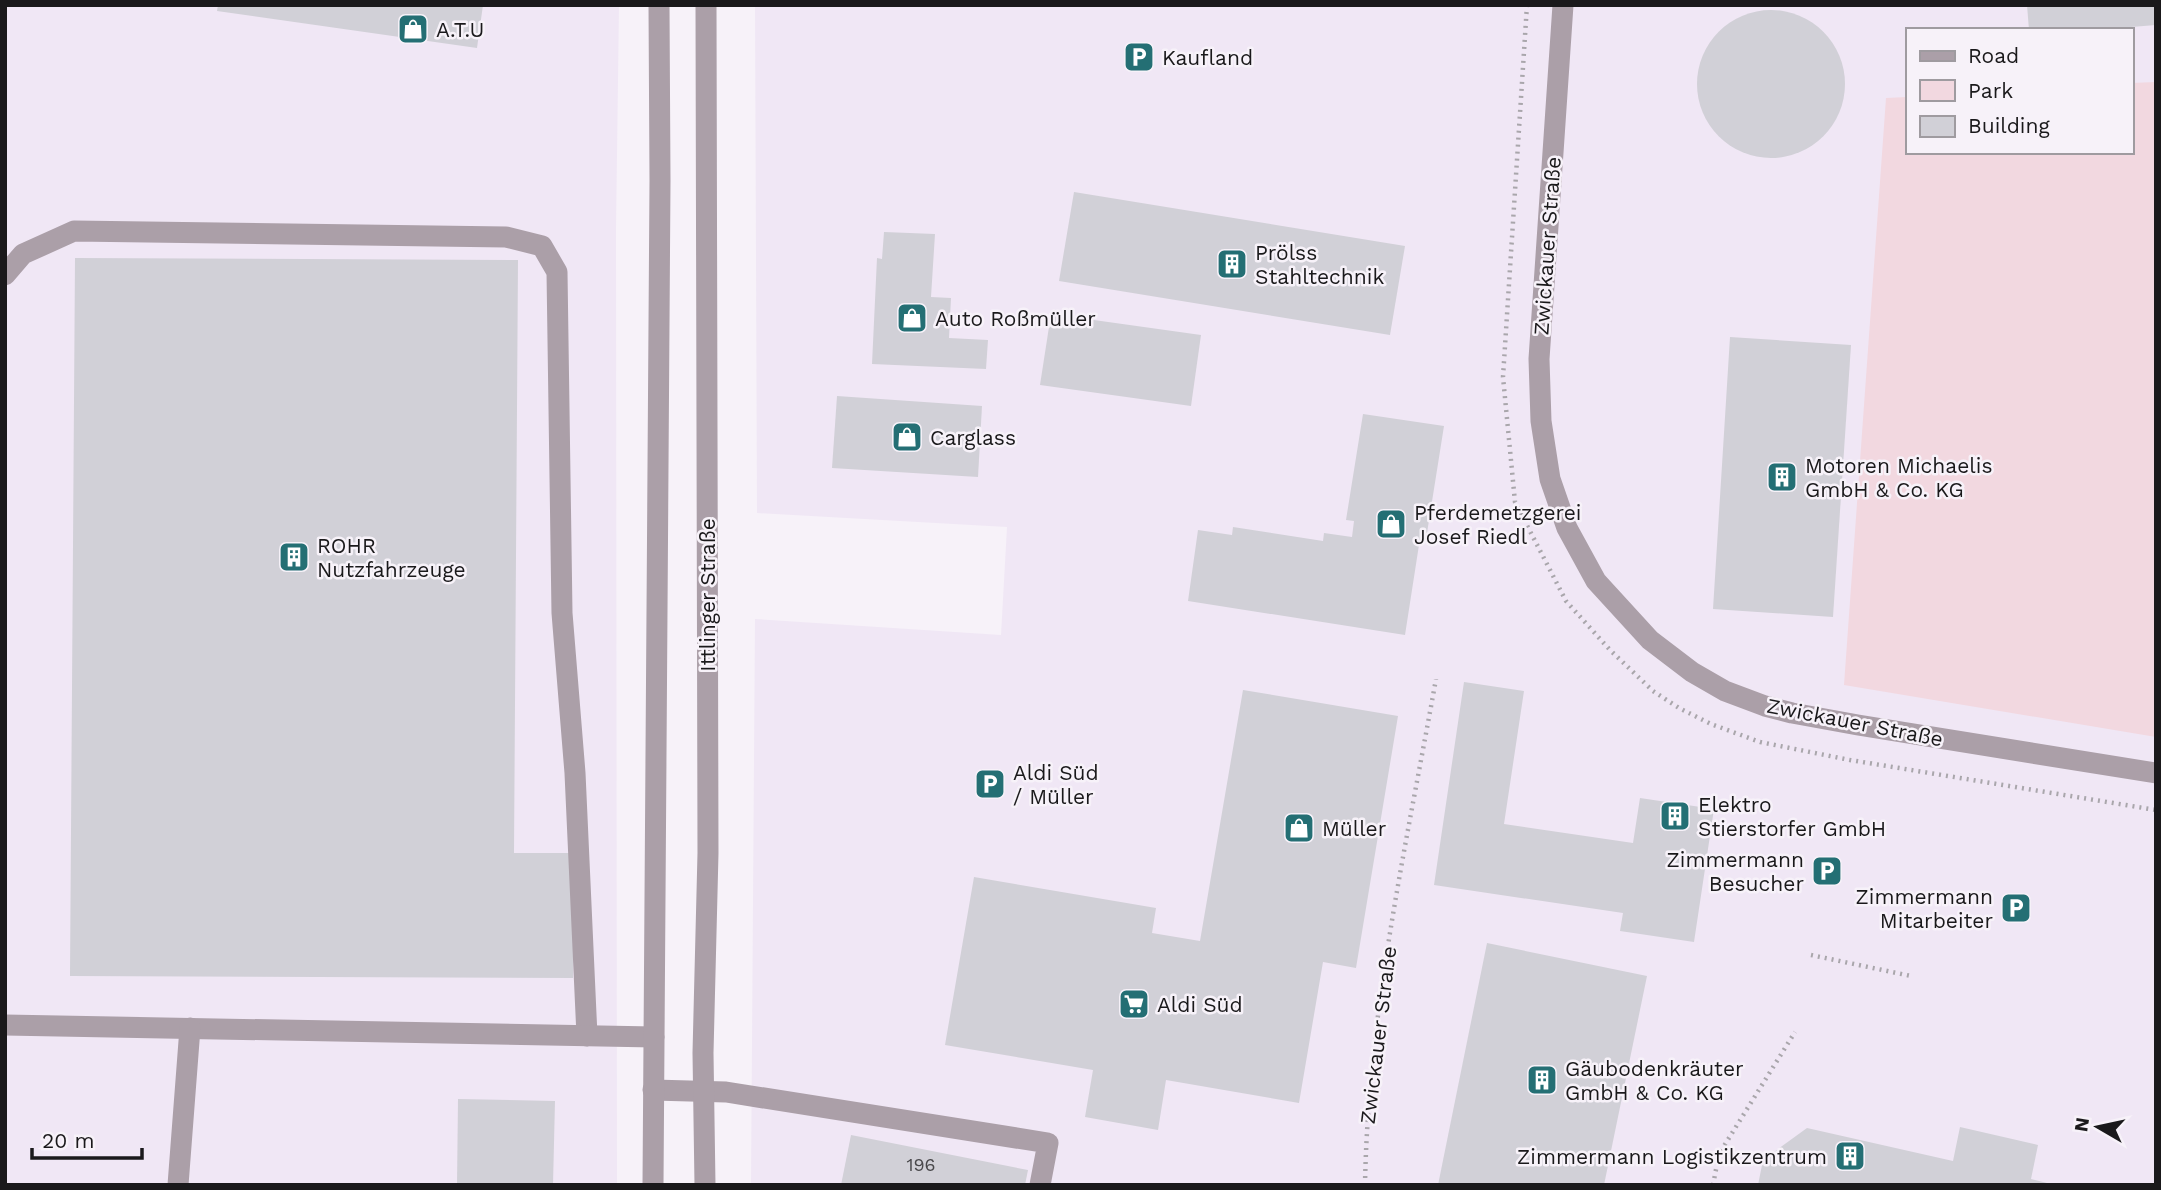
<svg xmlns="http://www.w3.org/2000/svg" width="2161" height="1190" font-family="'Work Sans',sans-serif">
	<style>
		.built { fill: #f0e7f5; fill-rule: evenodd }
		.green { fill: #f2d8e0 }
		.building { fill: #d1d0d7 }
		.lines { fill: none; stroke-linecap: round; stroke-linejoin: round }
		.path { stroke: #a9a6ab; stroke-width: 4.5; stroke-dasharray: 2 5; stroke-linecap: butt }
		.minor { stroke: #ab9fa8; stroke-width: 21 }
		.labels { text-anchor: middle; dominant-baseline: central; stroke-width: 5; stroke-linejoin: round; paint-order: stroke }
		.number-label { font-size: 18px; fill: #48474a }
		.poi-label { font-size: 21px; fill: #1a191b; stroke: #f7f2f9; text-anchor: start }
		.street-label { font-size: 21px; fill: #1a191b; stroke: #f7f2f9 }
	</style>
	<rect width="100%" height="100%" fill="#f7f2f9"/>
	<g class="built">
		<polygon points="5,5 619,5 616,229 617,1185 5,1185"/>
		<path d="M755,5H2156V1185H751L755,619L1001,635L1007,527L757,513ZM1907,30H2131V152H1907Z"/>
	</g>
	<polygon class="green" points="2156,82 2156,737 1844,685 1886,98 1907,97 1907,152 2131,152 2131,83"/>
	<g class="building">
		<polygon points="218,5 483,5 477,48 217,11"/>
		<polygon points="2027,5 2156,5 2156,25 2094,30 2029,30"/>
		<circle cx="1771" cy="84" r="74"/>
		<polygon points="1074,192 1405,246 1390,335 1059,281"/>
		<polygon points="884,232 935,234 931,297 951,298 949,338 988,340 986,369 872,364 877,258 882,259"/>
		<polygon points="75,258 518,260 514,853 573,853 573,978 70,976"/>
		<polygon points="1051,314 1201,335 1191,406 1040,385"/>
		<polygon points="1730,337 1851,345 1833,617 1713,609"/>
		<polygon points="837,396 982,406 978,477 832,468"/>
		<polygon points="1363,414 1444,426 1427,533 1421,532 1405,635 1188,601 1198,530 1232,535 1233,527 1323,541 1324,533 1352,537 1354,521 1346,520"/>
		<polygon points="1464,682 1524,691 1504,824 1633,843 1640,798 1714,809 1694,942 1620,931 1623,913 1434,885"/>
		<polygon points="1243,690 1398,716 1356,968 1323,962 1299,1103 1166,1080 1158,1130 1085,1117 1093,1070 945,1045 974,877 1156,908 1152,933 1200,941"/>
		<polygon points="1487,943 1647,976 1604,1185 1438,1185"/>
		<polygon points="458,1099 555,1101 553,1185 457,1185"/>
		<polygon points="1960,1127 2038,1145 2031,1179 2055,1185 1758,1185 1763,1160 1807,1128 1953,1161"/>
		<polygon points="851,1135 1028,1170 1025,1185 841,1185"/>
	</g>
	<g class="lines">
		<g class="path">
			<polyline points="1527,5 1503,377 1515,502 1566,601 1610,650 1653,691 1679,708 1711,724 1760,742 1850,760 2156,810"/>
			<polyline points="1811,955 1911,976"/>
			<path d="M1365,1185C1368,1014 1406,846 1436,679"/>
			<polyline points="1713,1185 1719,1154 1795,1032"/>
		</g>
		<g class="minor">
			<polyline points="1563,5 1539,359 1541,421 1550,479 1567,528 1596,581 1650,640 1692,672 1725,691 1765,706 1792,713 1858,725 2156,773"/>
			<polyline points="5,275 23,254 74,231 506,237 542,246 557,272 562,613 575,773 587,1036"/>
			<polyline points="5,1025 654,1037"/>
			<polyline points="653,1090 726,1092 1048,1143 1040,1185"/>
			<polyline points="178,1185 190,1028"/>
			<polyline points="653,1185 660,181 659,5"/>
			<polyline points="705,1185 703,1053 708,853 706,5"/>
		</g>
	</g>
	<defs>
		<g id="shop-square" transform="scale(1.575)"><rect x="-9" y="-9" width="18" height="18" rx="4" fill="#246f74" stroke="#f7f2f9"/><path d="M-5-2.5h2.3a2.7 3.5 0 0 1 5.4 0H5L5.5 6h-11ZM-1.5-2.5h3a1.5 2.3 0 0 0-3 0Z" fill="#fff"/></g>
		<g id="parking-square" transform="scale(1.575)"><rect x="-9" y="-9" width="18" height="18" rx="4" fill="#246f74" stroke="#f7f2f9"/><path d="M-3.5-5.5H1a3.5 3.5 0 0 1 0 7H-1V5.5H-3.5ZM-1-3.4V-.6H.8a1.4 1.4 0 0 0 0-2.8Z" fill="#fff"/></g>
		<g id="building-square" transform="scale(1.575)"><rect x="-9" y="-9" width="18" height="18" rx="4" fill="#246f74" stroke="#f7f2f9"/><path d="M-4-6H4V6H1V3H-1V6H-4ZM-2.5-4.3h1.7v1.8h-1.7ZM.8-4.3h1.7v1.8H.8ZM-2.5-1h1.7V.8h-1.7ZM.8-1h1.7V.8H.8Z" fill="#fff"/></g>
		<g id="supermarket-square" transform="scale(1.575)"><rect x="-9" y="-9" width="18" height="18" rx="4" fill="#246f74" stroke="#f7f2f9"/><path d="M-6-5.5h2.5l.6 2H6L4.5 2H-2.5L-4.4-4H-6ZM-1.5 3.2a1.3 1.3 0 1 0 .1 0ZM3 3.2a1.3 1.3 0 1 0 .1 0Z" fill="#fff"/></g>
	</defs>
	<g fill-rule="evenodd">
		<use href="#shop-square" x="413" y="29"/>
		<use href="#parking-square" x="1139" y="57"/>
		<use href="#building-square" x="1232" y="264"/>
		<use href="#shop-square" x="912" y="318"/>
		<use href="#shop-square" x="907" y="437"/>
		<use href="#building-square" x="1782" y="477"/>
		<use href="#shop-square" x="1391" y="524"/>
		<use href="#building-square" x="294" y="557"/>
		<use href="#parking-square" x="990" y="784"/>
		<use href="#building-square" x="1675" y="816"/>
		<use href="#shop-square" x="1299" y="828"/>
		<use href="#parking-square" x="1827" y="871"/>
		<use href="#parking-square" x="2016" y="908"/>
		<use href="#supermarket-square" x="1134" y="1004"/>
		<use href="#building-square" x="1542" y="1080"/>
		<use href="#building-square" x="1850" y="1156"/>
	</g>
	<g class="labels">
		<g class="number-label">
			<text x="921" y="1164">196</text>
		</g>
		<g class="poi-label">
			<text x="436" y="29">A.T.U</text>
			<text x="1162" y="57">Kaufland</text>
			<text x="1255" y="252">Prölss<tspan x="1255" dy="24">Stahltechnik</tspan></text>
			<text x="935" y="318">Auto Roßmüller</text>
			<text x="930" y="437">Carglass</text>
			<text x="1805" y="465">Motoren Michaelis<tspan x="1805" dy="24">GmbH &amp; Co. KG</tspan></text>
			<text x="1414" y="512">Pferdemetzgerei<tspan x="1414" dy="24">Josef Riedl</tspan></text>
			<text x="317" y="545">ROHR<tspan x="317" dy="24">Nutzfahrzeuge</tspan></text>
			<text x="1013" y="772">Aldi Süd<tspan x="1013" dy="24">/ Müller</tspan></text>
			<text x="1698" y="804">Elektro<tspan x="1698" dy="24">Stierstorfer GmbH</tspan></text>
			<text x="1322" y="828">Müller</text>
			<text x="1804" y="859" text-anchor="end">Zimmermann<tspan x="1804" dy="24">Besucher</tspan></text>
			<text x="1993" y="896" text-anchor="end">Zimmermann<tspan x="1993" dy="24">Mitarbeiter</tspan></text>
			<text x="1157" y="1004">Aldi Süd</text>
			<text x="1565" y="1068">Gäubodenkräuter<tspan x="1565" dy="24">GmbH &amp; Co. KG</tspan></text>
			<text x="1827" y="1156" text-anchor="end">Zimmermann Logistikzentrum</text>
		</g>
		<g class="street-label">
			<text transform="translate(1547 246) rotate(-86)">Zwickauer Straße</text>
			<text transform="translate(707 595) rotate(-90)">Ittlinger Straße</text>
			<text transform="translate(1855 722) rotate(11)">Zwickauer Straße</text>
			<text transform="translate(1378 1035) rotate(-83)">Zwickauer Straße</text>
		</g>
	</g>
	<rect width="2161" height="1190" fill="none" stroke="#1a191b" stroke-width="14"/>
	<rect x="1906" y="28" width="228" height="126" fill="#f7f2f9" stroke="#9f9ba0" stroke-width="2"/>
	<rect x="1920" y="51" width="35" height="10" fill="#ab9fa8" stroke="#9f9ba0" stroke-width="2"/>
	<text x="1968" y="63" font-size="21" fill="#1a191b">Road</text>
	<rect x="1920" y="80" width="35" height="21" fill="#f2d8e0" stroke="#9f9ba0" stroke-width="2"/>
	<text x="1968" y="98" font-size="21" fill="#1a191b">Park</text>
	<rect x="1920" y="116" width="35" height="21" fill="#d1d0d7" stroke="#9f9ba0" stroke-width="2"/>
	<text x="1968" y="133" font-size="21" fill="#1a191b">Building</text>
	<g transform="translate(2098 1127) rotate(279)" stroke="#f7f2f9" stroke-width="5" paint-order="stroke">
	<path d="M0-5L12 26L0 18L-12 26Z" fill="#1a191b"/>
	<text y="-10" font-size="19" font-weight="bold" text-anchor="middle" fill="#1a191b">N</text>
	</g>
	<path d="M32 1148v10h110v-10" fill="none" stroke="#1a191b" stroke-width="3.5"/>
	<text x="42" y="1148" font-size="21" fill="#1a191b" stroke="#f7f2f9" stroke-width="5" paint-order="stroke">20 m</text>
</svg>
